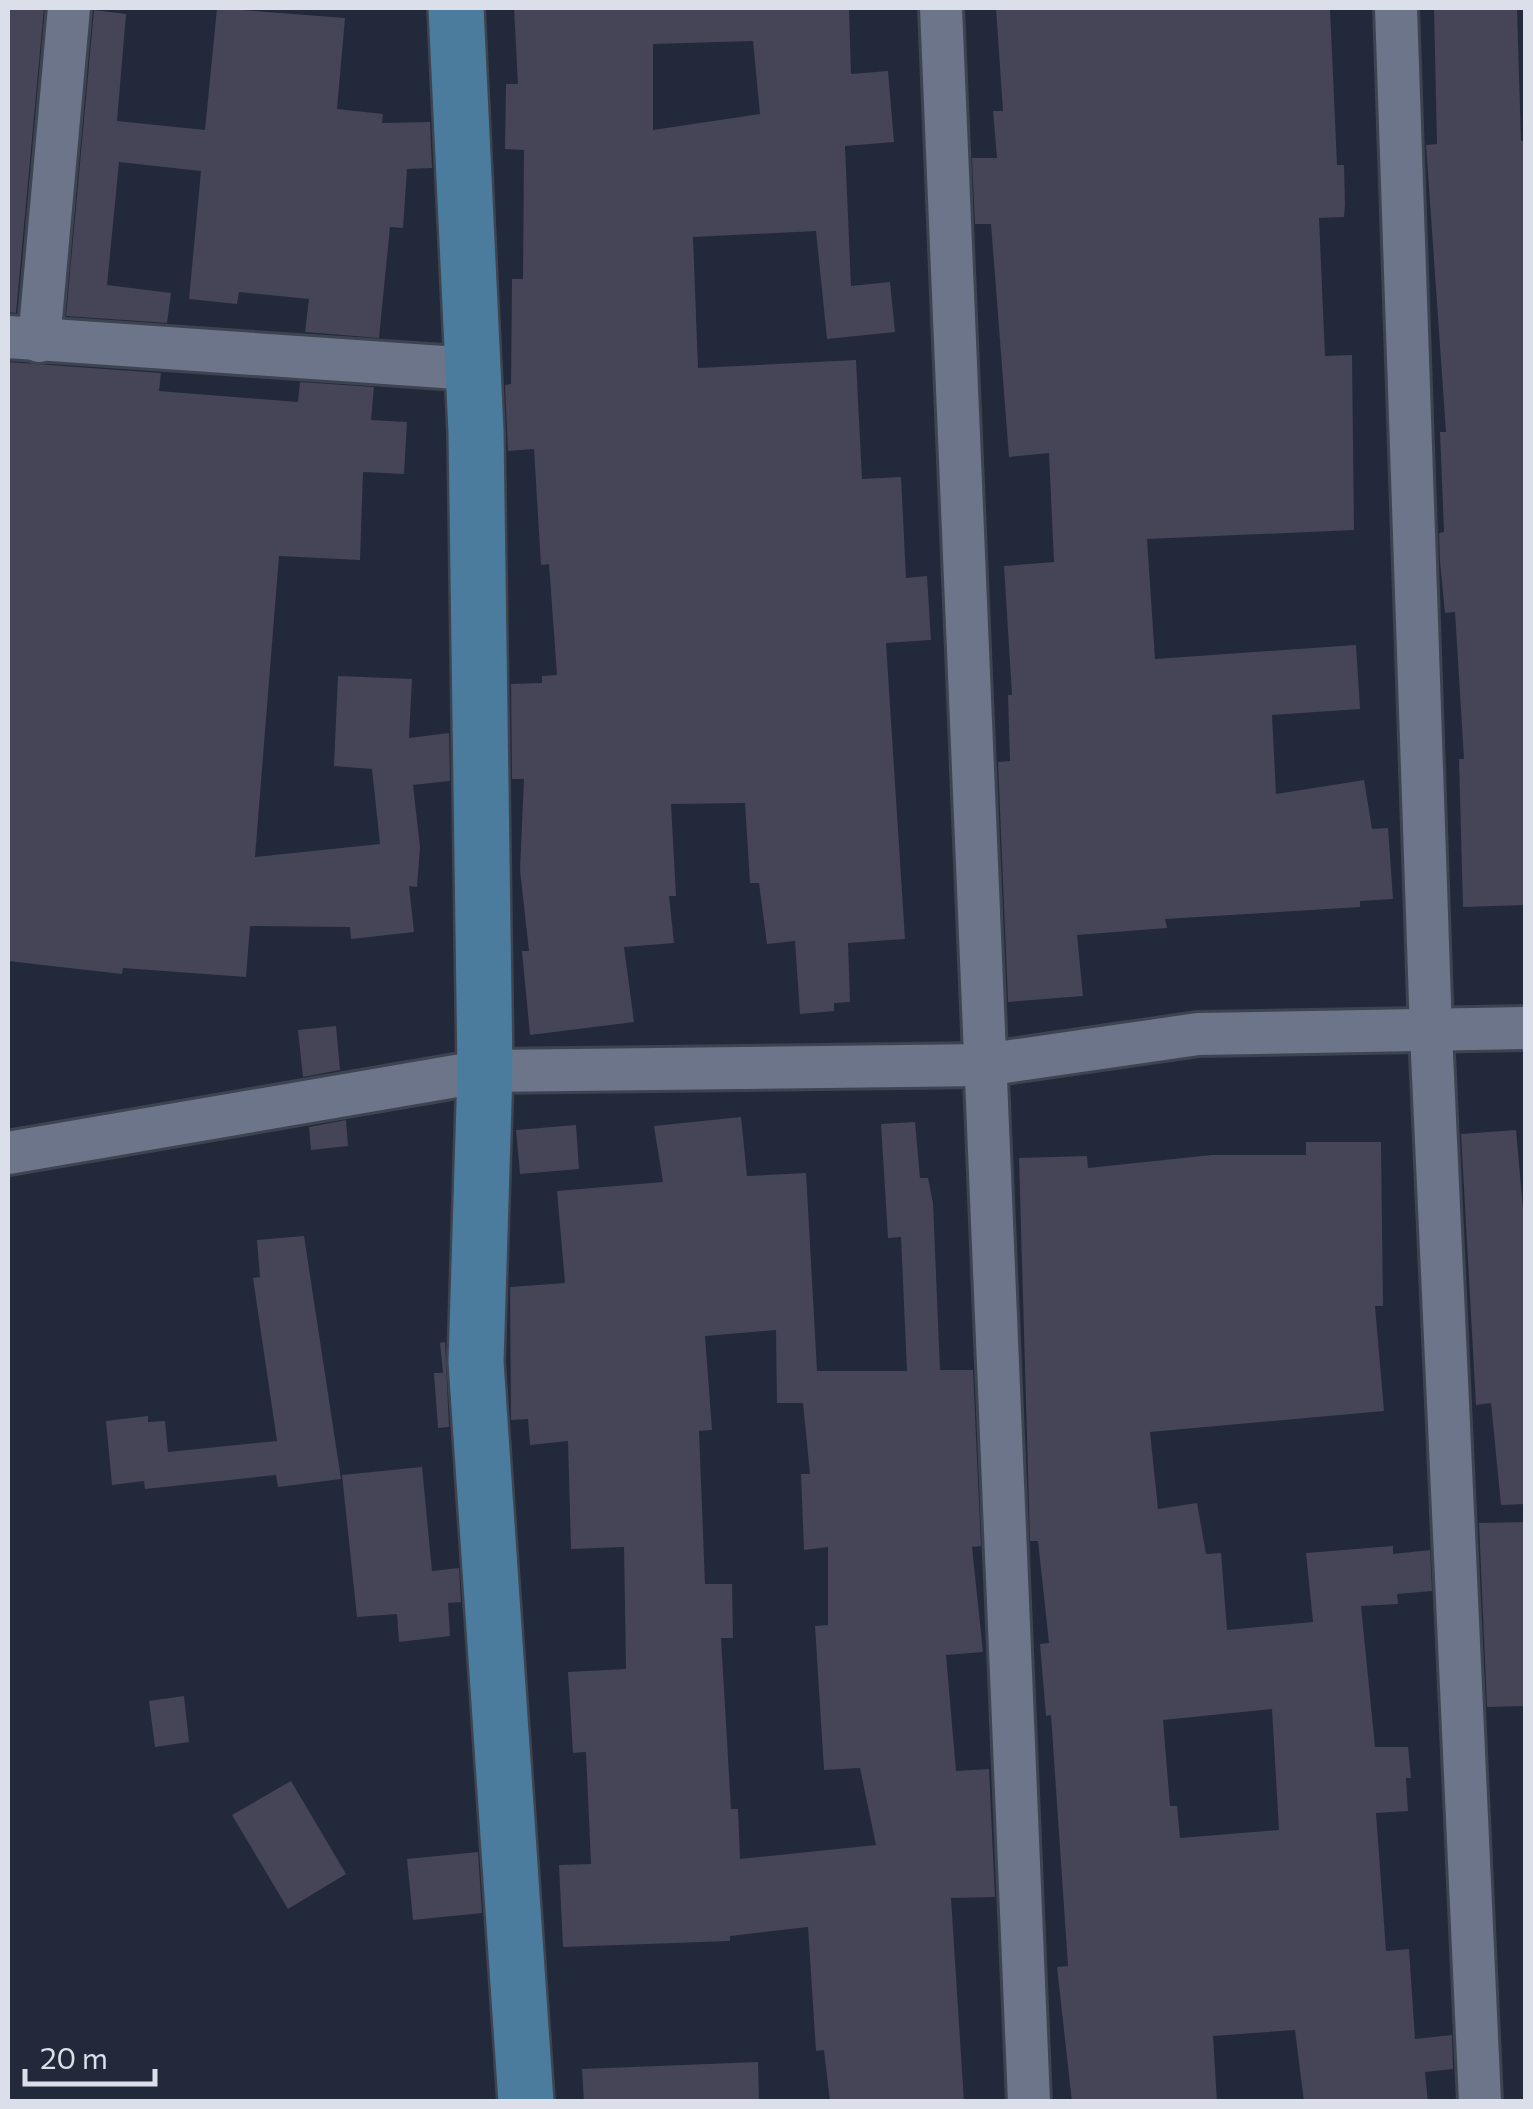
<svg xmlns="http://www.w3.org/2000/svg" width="1533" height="2109" font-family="Commissioner,sans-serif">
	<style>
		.building { fill: #464457; fill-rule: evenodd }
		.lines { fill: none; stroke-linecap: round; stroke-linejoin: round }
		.street-casing { stroke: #3d4350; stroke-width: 48 }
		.secondary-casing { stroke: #3d4350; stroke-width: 60 }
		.street { stroke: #6c7589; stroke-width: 42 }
		.secondary { stroke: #4c7c9d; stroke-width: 55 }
	</style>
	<rect width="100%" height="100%" fill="#22293a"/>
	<g class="building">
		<polygon points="8,8 44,8 16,313 8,312"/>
		<polygon points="217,8 345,18 337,109 383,114 382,123 430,122 432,168 407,169 403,228 390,227 379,338 305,332 309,299 239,292 237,304 189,299 201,171 119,162 107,285 171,293 167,323 66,316 94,10 126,14 117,121 205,130"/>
		<path d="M514,8H849L851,74L888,71L894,142L845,146L851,286L890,282L895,332L827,339L816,231L693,237L698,368L856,360L862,479L901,477L906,578L927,576L931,640L886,643L905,939L848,943L850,1002L834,1003V1011L800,1014L795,941L767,944L759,883H750L745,803L671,804L676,896H669L674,943L624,947L634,1022L530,1035L522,951H529L520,870L524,779H512L511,684L542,683V676L557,675L549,564L541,565L534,449L508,451L505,385L511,384L512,279H523L524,150L505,149L506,84H518ZM753,41L760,114L653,130V44Z"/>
		<polygon points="996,8 1330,8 1337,165 1344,165 1345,204 1344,217 1319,218 1325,356 1352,355 1354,530 1147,539 1155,659 1356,645 1360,709 1272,715 1276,794 1364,780 1372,829 1388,828 1393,899 1360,901 1360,907 1165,919 1167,928 1077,935 1083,996 1008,1002 998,762 1010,761 1008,695 1012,695 1004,566 1054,562 1049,453 1009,457 991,224 975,224 972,158 997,158 993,111 1003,111"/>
		<polygon points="1434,8 1517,8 1521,141 1526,141 1526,905 1463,907 1459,759 1464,759 1455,612 1445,613 1440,561 1439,533 1444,532 1440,432 1446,432 1426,145 1437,144"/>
		<polygon points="8,362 161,373 159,391 298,402 300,382 374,387 371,420 407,422 404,474 363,472 360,560 279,556 255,857 380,844 372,769 334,766 338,676 412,679 409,738 449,733 450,781 413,785 420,847 417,887 409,886 414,932 351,939 350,927 250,926 246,977 123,968 122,974 8,961"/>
		<polygon points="336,1026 340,1070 303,1077 298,1030"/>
		<path d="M741,1117L747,1176L806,1173L817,1371H907L901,1237L888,1238L881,1124L915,1122L920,1178H928L933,1203L940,1370H973L981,1546L972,1547L983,1652L946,1655L956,1771L989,1769L995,1897L951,1898L964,2102H830L824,2050L816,2051L808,1927L730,1936V1941L563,1947L559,1865L591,1864L586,1752L573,1753L568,1672L626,1669L624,1547L571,1549L568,1441L530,1445L528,1419L511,1420L510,1287L565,1283L557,1191L663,1182L654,1126ZM776,1330L777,1403H803L810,1474H801L804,1550L828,1547V1625L815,1626L824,1770L860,1768L876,1845L740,1859L738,1809H731L721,1638H733L732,1584H705L699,1431L712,1430L705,1336Z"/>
		<polygon points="346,1120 348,1146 311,1150 309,1127"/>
		<polygon points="576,1125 579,1169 520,1174 516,1130"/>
		<polygon points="1516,1130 1526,1243 1526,1504 1501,1505 1491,1403 1476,1405 1461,1134"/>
		<path d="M1306,1142H1381L1383,1306H1375L1384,1411L1150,1432L1158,1509L1197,1503L1206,1554L1221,1553L1227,1630L1313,1622L1306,1553L1393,1546V1554L1430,1550L1432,1591L1397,1594L1398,1604L1361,1606L1375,1747H1408L1411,1778H1406L1408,1811L1376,1813L1386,1951L1409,1949L1415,2039L1452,2035L1453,2069L1425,2072L1428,2102H1304L1295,2030L1213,2036L1217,2102H1072L1057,1967L1068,1966L1051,1715L1046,1716L1040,1644L1049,1643L1038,1541H1030L1019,1158L1087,1156L1088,1168L1212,1155H1306ZM1272,1709L1279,1830L1180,1838L1177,1806H1170L1163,1720Z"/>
		<polygon points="304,1236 341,1479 278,1487 276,1475 145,1489 144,1481 112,1485 106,1421 148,1416 148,1422 165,1421 168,1452 277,1441 253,1278 260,1277 257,1240"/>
		<polygon points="445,1342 449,1427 438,1428 434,1373 443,1373 440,1343"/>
		<polygon points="422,1467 432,1571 459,1568 461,1602 448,1603 450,1636 399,1642 397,1614 357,1617 342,1475"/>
		<polygon points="1526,1522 1526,1706 1487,1707 1479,1523"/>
		<polygon points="184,1696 189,1742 155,1747 149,1701"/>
		<polygon points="291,1781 346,1874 288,1909 232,1815"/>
		<polygon points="478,1852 482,1913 413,1920 407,1859"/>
		<polygon points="758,2062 759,2102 584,2102 582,2069"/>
	</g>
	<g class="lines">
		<g class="street-casing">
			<g id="street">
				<polyline points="941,8 1029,2102"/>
				<polyline points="1396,8 1431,1032 1480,2102"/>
				<polyline points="8,337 472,369"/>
				<polyline points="39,341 69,8"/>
				<polyline points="8,1153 485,1071 984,1065 1198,1034 1526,1028"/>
			</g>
		</g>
		<g class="secondary-casing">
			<polyline id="secondary" points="456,8 476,432 485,1071 476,1362 526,2102"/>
		</g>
		<use href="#street" class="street"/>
		<use href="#secondary" class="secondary"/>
	</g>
	<rect width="1533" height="2109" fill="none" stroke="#dadfea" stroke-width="20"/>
	<path d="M25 2069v15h130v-15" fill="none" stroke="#dadfea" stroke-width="5"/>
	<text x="40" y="2069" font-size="30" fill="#dadfea" stroke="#22293a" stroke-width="8" paint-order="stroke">20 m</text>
</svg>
